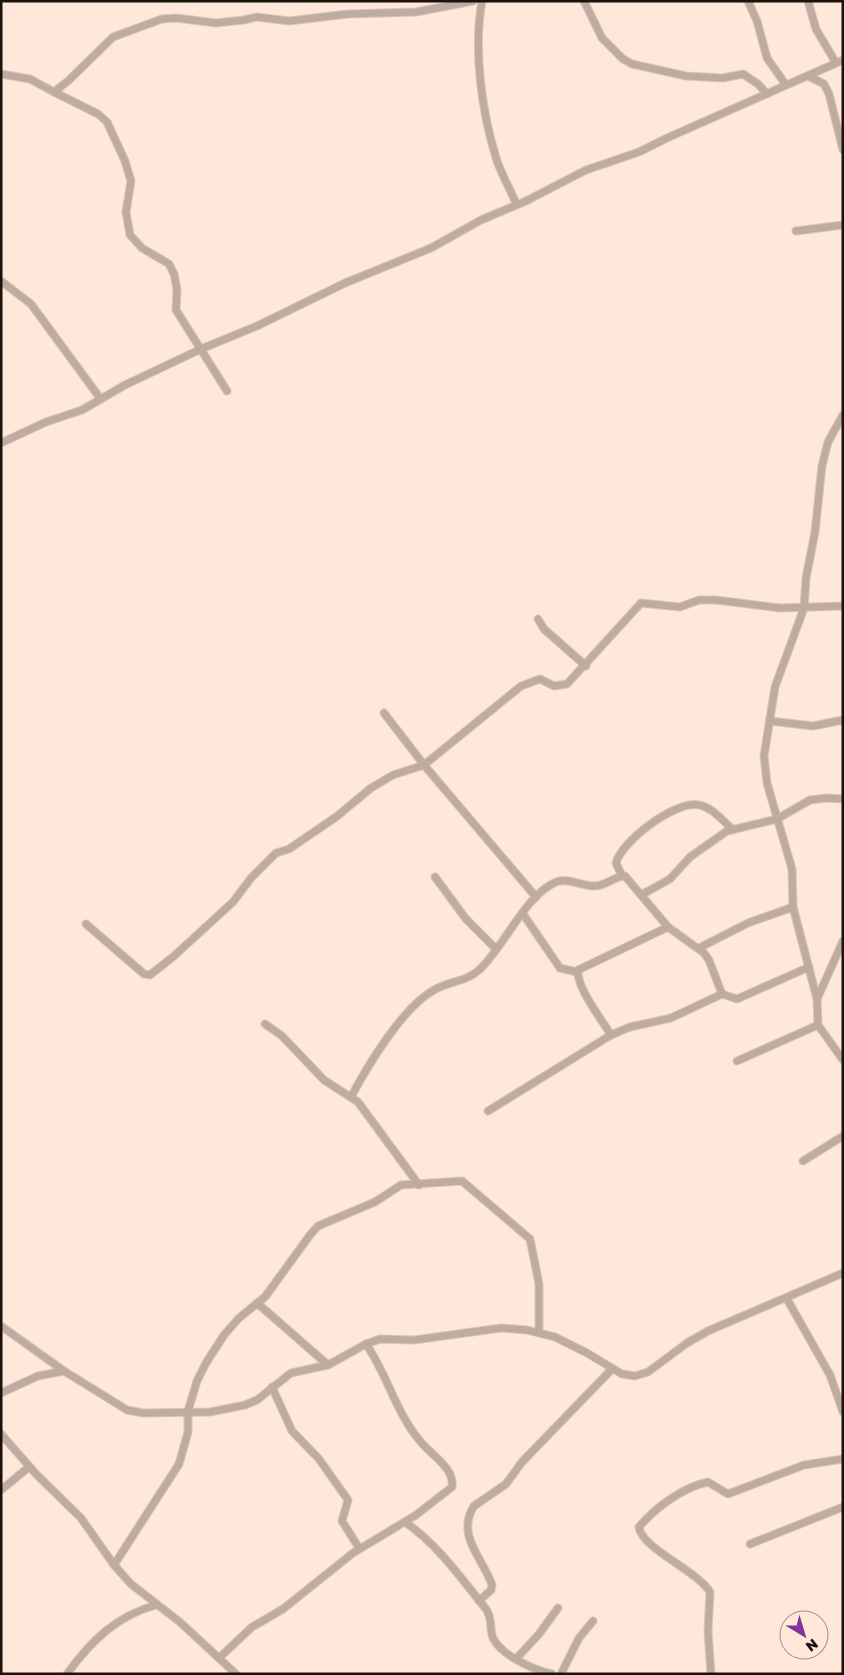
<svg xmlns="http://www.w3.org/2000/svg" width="844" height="1675" font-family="'Golos Text',sans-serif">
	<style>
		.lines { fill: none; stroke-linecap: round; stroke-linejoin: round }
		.minor-casing { stroke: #dac5b9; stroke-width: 9 }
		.minor { stroke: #bdac9f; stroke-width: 7 }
	</style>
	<rect width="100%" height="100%" fill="#ffe7da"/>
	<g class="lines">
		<g class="minor-casing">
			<g id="minor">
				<path d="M482,1C473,51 482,113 497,161C502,175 510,189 516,203"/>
				<polyline points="584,1 602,38 623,59 632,64 686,76 723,78 743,74 758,84 767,94"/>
				<polyline points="748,1 757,21 767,58 786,85"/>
				<polyline points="808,1 816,29 836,63"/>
				<polyline points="1,74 30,79 54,92 68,81 113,37 162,19 176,18 216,23 244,20 257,17 289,21 348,14 416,12 473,1"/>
				<polyline points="808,76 824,84 829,94 843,150"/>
				<polyline points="54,92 98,114 107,122 125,161 131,181 126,212 130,235 142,248 169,264 174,274 177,289 176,310 227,391"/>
				<polyline points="796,231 843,225"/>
				<polyline points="1,281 31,304 100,398"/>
				<polyline points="843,415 828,442 822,466 815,532 806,578 804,608 775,687 764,756 767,783 792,869 793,907 817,999 818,1025 843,1060"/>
				<polyline points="1,443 46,422 82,410 125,385 201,349 257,326 345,283 431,248 481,220 526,201 586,170 639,152 667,138 843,60"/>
				<polyline points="538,619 544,629 586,666"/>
				<polyline points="384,713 424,765 536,897"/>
				<polyline points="770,721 813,726 843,720"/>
				<path d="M622,876L616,863C621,842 675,800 699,805C712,807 723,821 733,830"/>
				<polyline points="435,877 466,919 496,949"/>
				<polyline points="641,895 670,879 690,857 727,831 777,819 810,800 826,798 843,799"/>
				<polyline points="523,914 560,968 577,972"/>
				<polyline points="86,924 144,974 150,975 174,956 233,902 251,878 276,853 289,849 336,817 371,788 393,775 424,765 521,686 540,679 554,686 567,684 641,603 680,607 699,600 716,600 780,608 843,606"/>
				<polyline points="699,948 748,923 793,907"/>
				<polyline points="817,999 843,941"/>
				<polyline points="265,1024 282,1036 324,1080 358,1102 419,1185"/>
				<path d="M611,1035C602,1020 576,987 578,970L668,927"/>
				<polyline points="737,1061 818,1025"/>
				<path d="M351,1097C368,1065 403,1007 434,990C449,981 466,982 479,970C503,949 525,895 556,882C567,877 582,886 593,886C605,887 614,876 625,876L668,927L704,953L709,960L722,994"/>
				<polyline points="488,1111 611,1035 630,1027 671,1018 722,994 737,999 809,967"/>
				<polyline points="803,1161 843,1136"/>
				<polyline points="787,1299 830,1375 843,1412"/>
				<polyline points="257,1303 328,1365"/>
				<polyline points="1,1326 64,1371"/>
				<polyline points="272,1387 292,1431 319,1459 348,1500 342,1521 359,1548"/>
				<polyline points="1,1393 38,1376 64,1371 127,1410 143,1413 210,1412 245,1405 257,1400 291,1373 328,1365 366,1344 380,1339 414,1340 501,1328 527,1330 555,1337 587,1353 622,1374 635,1376 648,1372 687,1343 708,1331 843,1273"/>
				<polyline points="1,1434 36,1474 81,1518 114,1565 131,1584 181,1623 236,1674"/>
				<polyline points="1,1490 29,1467"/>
				<path d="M405,1522C438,1545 461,1578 486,1609C493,1619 489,1628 493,1638C502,1656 534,1670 552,1674"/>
				<polyline points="750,1544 843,1507"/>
				<polyline points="114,1565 179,1464 188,1432 188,1411 197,1381 206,1363 224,1335 239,1318 265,1297 310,1235 318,1226 375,1202 401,1185 462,1181 530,1239 539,1284 539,1332"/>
				<path d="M479,1601L491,1590L492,1585C484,1560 455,1535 474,1506L506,1484L522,1462L612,1369"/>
				<path d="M219,1658L252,1627L283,1609L353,1553L416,1515L452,1487C455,1468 430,1454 420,1441C396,1413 387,1374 366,1344"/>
				<polyline points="516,1659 539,1634 558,1608"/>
				<path d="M67,1674C91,1641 116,1616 156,1605"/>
				<polyline points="561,1674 579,1638 593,1621"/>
				<path d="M711,1674L708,1631L710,1592C698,1571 641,1548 639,1527C655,1508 683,1487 708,1482L728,1494L804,1465L843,1459"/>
			</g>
		</g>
		<use href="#minor" class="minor"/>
	</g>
	<rect width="844" height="1675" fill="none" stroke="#19120d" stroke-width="5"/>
	<g transform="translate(804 1635) rotate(142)"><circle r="24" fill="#ffe7da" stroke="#a39288"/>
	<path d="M0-4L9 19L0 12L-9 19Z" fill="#87319e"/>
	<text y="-8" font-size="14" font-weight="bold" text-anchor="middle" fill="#19120d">N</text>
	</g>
</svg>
